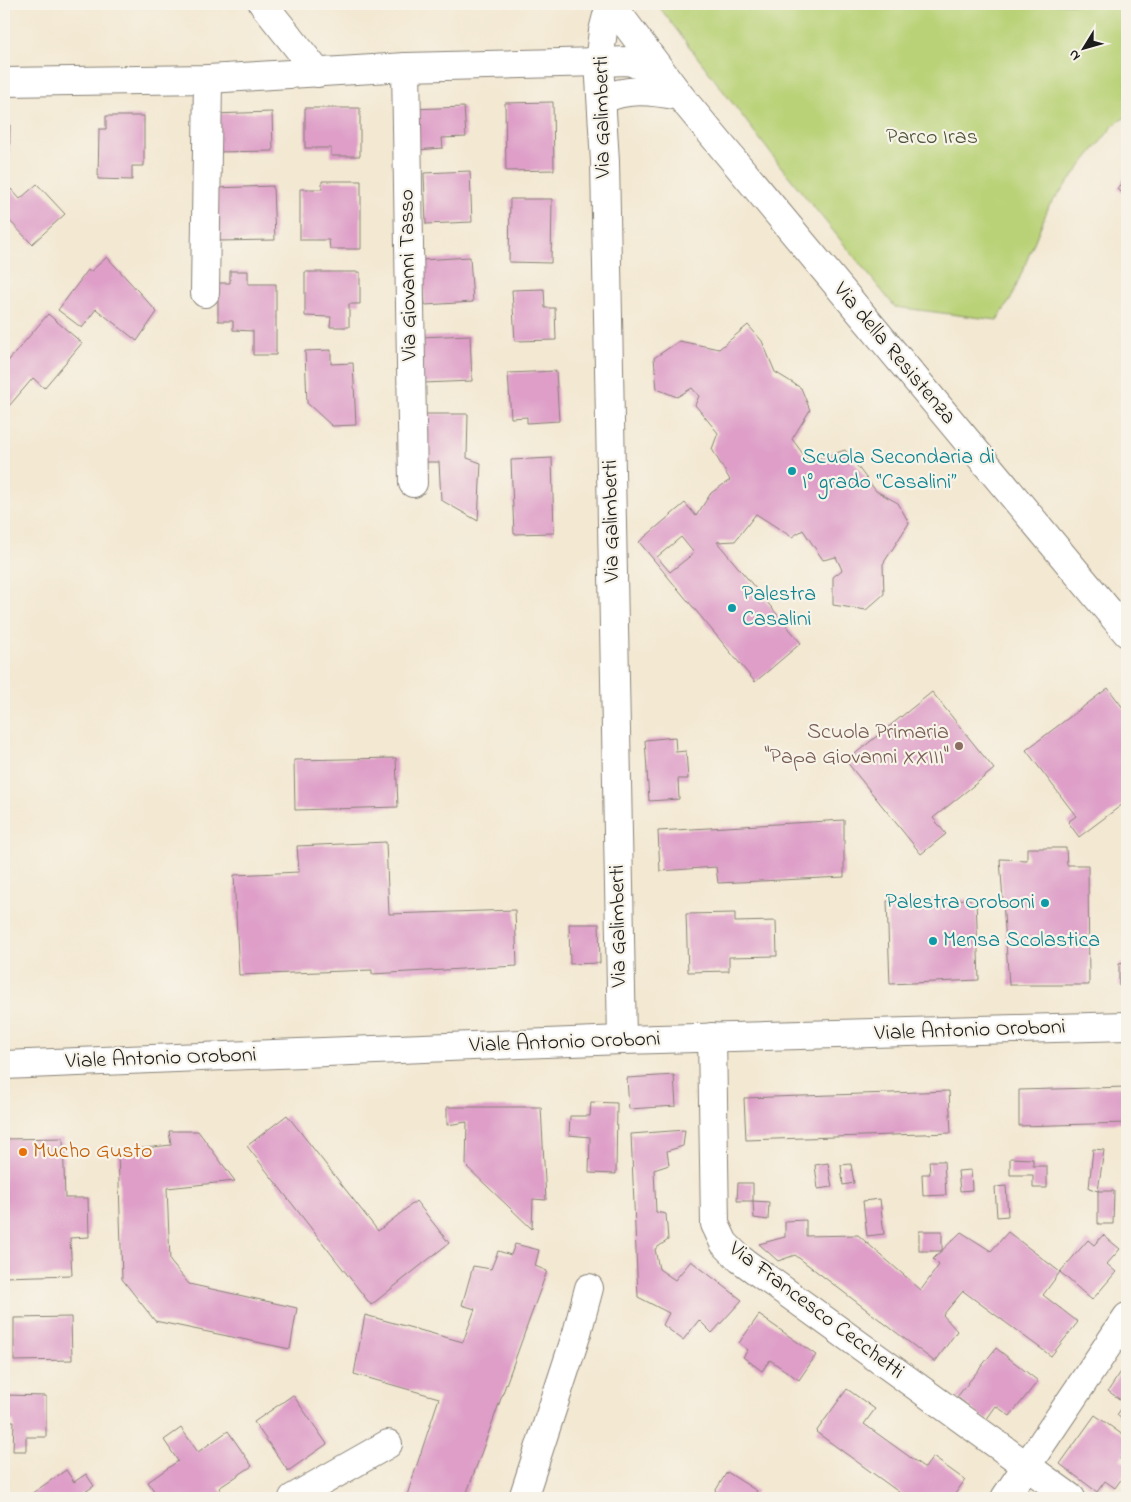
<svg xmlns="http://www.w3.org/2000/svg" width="1131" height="1502" font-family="'Indie Flower',sans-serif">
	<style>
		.green { fill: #b9d277; stroke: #6a774a }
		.building { fill: #de9ec8; fill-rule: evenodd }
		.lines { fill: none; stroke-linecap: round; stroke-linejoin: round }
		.minor-casing { stroke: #888277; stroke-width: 30 }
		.tertiary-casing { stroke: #888277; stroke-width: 30 }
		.minor { stroke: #fff; stroke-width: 28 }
		.tertiary { stroke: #fff; stroke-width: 28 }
		.culture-dot { fill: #0f9aa8; stroke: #f7f3e8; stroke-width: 2 }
		.education-dot { fill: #8d6e63; stroke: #f7f3e8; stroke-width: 2 }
		.food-dot { fill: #e8710a; stroke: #f7f3e8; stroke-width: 2 }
		.labels { text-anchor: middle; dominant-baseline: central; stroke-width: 4.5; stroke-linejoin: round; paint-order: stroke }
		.street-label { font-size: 22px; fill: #1c1c1c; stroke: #f7f3e8 }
		.park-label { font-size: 22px; fill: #4b5337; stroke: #f7f3e8 }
		.culture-label { font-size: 22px; fill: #0d838f; stroke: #f7f3e8; text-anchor: start }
		.education-label { font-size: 22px; fill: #785e54; stroke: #f7f3e8; text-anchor: end }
		.food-label { font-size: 22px; fill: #c56008; stroke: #f7f3e8; text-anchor: start }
	</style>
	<rect width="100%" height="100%" fill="#f7f3e8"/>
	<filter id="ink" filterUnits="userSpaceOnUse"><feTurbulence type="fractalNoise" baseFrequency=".02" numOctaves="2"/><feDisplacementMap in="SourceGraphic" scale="10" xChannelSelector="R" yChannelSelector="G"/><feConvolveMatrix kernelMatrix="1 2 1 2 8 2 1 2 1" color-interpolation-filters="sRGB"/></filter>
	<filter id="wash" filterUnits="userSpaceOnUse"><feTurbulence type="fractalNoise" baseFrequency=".0096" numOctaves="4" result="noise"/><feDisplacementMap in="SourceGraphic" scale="20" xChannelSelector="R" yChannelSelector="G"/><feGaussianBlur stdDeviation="1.12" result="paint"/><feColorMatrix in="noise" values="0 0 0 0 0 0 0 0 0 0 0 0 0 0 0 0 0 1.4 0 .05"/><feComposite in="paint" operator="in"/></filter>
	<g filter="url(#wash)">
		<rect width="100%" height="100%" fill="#f3e8d2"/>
		<polygon class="green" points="657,4 1127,4 1127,116 1114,125 1049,206 1011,299 997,320 895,307 778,163"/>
		<g id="blocks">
			<g class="building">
				<polygon points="553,102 554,170 506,171 505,103"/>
				<polygon points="464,107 466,137 442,138 443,148 416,150 413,109"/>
				<polygon points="305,108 360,108 360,156 331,156 331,148 305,148"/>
				<polygon points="272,112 273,151 214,152 213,114"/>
				<polygon points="106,116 144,116 144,166 132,166 132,180 98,179 99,129 106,129"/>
				<polygon points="4,125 10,125 9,167 4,166"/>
				<polygon points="470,171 472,222 426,224 424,173"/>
				<polygon points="1127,174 1127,196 1117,189"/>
				<polygon points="322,181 361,181 361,249 330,249 329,240 300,240 300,189 322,189"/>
				<polygon points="37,184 65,214 32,244 4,215 4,195 11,189 20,199"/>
				<polygon points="273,186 275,240 217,241 216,188"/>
				<polygon points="510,199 552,199 551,263 509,262"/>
				<polygon points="107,257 157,312 137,341 96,309 82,328 58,310 88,270 90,272"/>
				<polygon points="470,257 473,302 425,305 422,260"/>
				<polygon points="4,267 7,288 4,292"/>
				<polygon points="230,271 248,271 248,284 276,284 276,355 253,355 253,331 233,330 233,321 218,321 218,283 230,283"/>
				<polygon points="305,272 360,272 360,304 349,304 349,327 330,327 331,317 305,316"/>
				<polygon points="544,289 545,308 555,308 556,340 515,341 512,290"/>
				<polygon points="48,314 82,343 44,388 33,378 9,406 4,402 4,366"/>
				<path d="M748,325L762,341L775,372L801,388L810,410L792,439L809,462L845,450L876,491L898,503L909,523L883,564L884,594L866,610L833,605V577L842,570L836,557L823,560L803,530L792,537L756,514L735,541L717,542L801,643L755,682L639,542L685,503L696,516L711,493L730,480L712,449L718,433L695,405L699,396L692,388L677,397L657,389L654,358L679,341L719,349ZM681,537L694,553L670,572L657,557Z"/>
				<polygon points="470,335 472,381 423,383 420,337"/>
				<polygon points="331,350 331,364 353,363 356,425 332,426 307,403 305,351"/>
				<polygon points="556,371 559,421 527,423 527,417 511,418 508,373"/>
				<polygon points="421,414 468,414 467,458 481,463 478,521 441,500 439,462 421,462"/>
				<polygon points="552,458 554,533 514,534 511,460"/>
				<polygon points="1108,688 1127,713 1127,801 1079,837 1068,822 1076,816 1026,750"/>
				<polygon points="932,692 994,769 933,818 946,834 921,854 846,761"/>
				<polygon points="675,737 676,752 686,751 688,779 678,779 679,799 649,801 645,740"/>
				<polygon points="396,758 398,807 295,810 294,760"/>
				<polygon points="844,820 844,877 718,883 716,867 660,871 658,831"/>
				<polygon points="386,842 389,914 515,910 517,966 372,974 372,970 239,975 234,875 299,872 297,846"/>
				<polygon points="1027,848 1066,848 1067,865 1088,865 1089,985 1009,985 1000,859 1027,860"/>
				<polygon points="976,899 979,980 890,984 887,901"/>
				<polygon points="735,913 735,922 776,921 777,956 729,957 729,971 688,972 686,914"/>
				<polygon points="569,924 599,924 600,963 570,964"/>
				<polygon points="1127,963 1127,985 1119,986 1119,964"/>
				<polygon points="674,1075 676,1106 629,1109 627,1078"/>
				<polygon points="1127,1087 1127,1123 1019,1126 1019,1090"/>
				<polygon points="949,1091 951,1133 746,1140 744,1098"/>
				<polygon points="591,1102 617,1103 616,1174 589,1173 590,1137 569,1135 570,1116 590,1116"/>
				<polygon points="447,1107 541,1107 546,1200 533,1199 532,1229 466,1166 467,1122 447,1125"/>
				<polygon points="287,1115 378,1231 416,1201 449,1243 371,1305 247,1146"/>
				<polygon points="685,1130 683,1146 667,1151 669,1165 654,1170 656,1212 666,1214 668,1240 655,1249 659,1269 675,1280 691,1261 742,1300 712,1333 699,1320 683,1340 663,1325 669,1313 638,1297 631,1134"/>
				<polygon points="169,1131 198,1131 235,1181 167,1188 170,1261 189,1284 297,1308 290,1349 155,1321 122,1279 118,1151 171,1145"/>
				<polygon points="63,1138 65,1198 88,1198 89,1237 70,1238 72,1275 4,1277 4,1139"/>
				<polygon points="1093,1149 1104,1150 1098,1191 1089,1188"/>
				<polygon points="1010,1158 1033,1159 1033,1166 1047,1166 1047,1188 1033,1188 1033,1175 1010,1175"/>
				<polygon points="929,1161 944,1161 946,1195 923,1196 922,1174 930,1174"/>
				<polygon points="828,1163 832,1187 818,1189 815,1165"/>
				<polygon points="851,1164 854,1183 843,1185 841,1165"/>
				<polygon points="971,1170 972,1190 960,1191 958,1171"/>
				<polygon points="738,1183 753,1183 753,1201 737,1201"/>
				<polygon points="1006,1186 1008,1216 997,1217 995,1187"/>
				<polygon points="1098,1191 1114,1191 1113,1224 1098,1224"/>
				<polygon points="880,1199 884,1234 867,1236 863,1201"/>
				<polygon points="753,1201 769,1202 768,1220 754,1218"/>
				<polygon points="806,1220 806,1236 858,1235 921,1290 939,1265 933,1259 961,1232 991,1251 1008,1232 1060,1272 1043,1295 1078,1322 1051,1356 963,1291 943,1315 957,1331 935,1362 795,1255 778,1261 759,1244 785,1237 785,1221"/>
				<rect x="919" y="1231" width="23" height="20"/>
				<polygon points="1103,1235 1120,1249 1107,1264 1116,1272 1092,1300 1060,1272 1088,1240 1094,1245"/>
				<polygon points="515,1244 539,1250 535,1266 547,1271 465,1498 406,1498 439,1398 354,1374 365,1315 463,1342 475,1309 462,1305 473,1266 491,1269 498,1251 511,1255"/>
				<polygon points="759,1315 816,1355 799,1380 770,1360 762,1371 743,1357 748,1350 739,1343"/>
				<polygon points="71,1317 72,1360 14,1361 14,1318"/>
				<polygon points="996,1348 1038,1381 1010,1416 996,1406 986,1420 957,1397"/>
				<polygon points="1127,1363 1127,1423 1117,1415 1125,1403 1108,1391"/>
				<polygon points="847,1389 875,1409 864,1424 925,1468 933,1457 965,1480 952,1498 907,1498 816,1432"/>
				<polygon points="4,1395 46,1396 46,1437 26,1437 26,1451 13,1451 14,1421 4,1421"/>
				<polygon points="293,1395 327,1444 288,1471 254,1422"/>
				<polygon points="1095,1415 1127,1438 1127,1449 1120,1459 1127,1464 1127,1471 1115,1488 1105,1481 1097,1492 1060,1464"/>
				<polygon points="181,1428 198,1452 228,1431 252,1466 219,1488 226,1498 159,1498 148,1482 178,1461 164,1440"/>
				<polygon points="66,1470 74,1482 86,1474 94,1486 76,1498 30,1498 28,1496"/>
				<polygon points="727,1472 757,1491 752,1498 711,1498"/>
			</g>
		</g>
	</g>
	<g filter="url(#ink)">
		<use href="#blocks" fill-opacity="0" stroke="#888277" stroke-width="1"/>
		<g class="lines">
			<g class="minor-casing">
				<g id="minor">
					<polyline points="263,4 318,73"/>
					<polyline points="610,4 603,31 599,62 605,162 622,1040"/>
					<polyline points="611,4 680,96 1127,633"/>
					<polyline points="406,67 413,483"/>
					<polyline points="4,82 208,79 406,67 599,62 629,61 662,74"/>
					<path d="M602,100C627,87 653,91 680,96"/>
					<polyline points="205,293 208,79"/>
					<polyline points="712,1037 715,1224 724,1243 740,1259 1071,1498"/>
					<polyline points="293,1498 388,1444"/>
					<polyline points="523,1498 577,1333 589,1288"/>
					<polyline points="1005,1498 1127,1317"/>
				</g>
			</g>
			<g class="tertiary-casing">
				<polyline id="tertiary" points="4,1065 622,1040 1127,1026"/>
			</g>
			<use href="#minor" class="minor"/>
			<use href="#tertiary" class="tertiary"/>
		</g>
	</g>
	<g class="culture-dot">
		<circle cx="792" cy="471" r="5"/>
		<circle cx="732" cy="608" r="5"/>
		<circle cx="1045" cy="903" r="5"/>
		<circle cx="933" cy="941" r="5"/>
	</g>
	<circle class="education-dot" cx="959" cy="746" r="5"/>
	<circle class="food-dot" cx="23" cy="1152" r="5"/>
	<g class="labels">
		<g class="street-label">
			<text transform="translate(603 117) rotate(-91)">Via Galimberti</text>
			<text transform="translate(409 275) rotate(-91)">Via Giovanni Tasso</text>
			<text transform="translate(894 354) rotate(50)">Via della Resistenza</text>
			<text transform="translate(612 521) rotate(-91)">Via Galimberti</text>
			<text transform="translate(619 926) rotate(-91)">Via Galimberti</text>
			<text transform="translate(970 1031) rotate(-2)">Viale Antonio Oroboni</text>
			<text transform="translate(565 1043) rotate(-2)">Viale Antonio Oroboni</text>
			<text transform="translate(161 1059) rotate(-2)">Viale Antonio Oroboni</text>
			<text transform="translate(816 1311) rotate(37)">Via Francesco Cecchetti</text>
		</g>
		<g class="park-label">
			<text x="932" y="138">Parco Iras</text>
		</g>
		<g class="culture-label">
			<text x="802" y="458">Scuola Secondaria di<tspan x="802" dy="25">I° grado “Casalini”</tspan></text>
			<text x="742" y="595">Palestra<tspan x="742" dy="25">Casalini</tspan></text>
			<text x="1035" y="903" text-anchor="end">Palestra Oroboni</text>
			<text x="943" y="941">Mensa Scolastica</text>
		</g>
		<g class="education-label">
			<text x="949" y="733">Scuola Primaria<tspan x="949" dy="25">"Papa Giovanni XXIII"</tspan></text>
		</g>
		<g class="food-label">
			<text x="33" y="1152">Mucho Gusto</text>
		</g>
	</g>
	<rect width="1131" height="1502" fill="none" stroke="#f7f3e8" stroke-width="20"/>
	<g transform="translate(1084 48) rotate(233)" stroke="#f7f3e8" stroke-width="4" paint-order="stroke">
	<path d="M0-4L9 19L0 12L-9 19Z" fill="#1c1c1c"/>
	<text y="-8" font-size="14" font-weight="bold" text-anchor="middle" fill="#1c1c1c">N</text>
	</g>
</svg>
